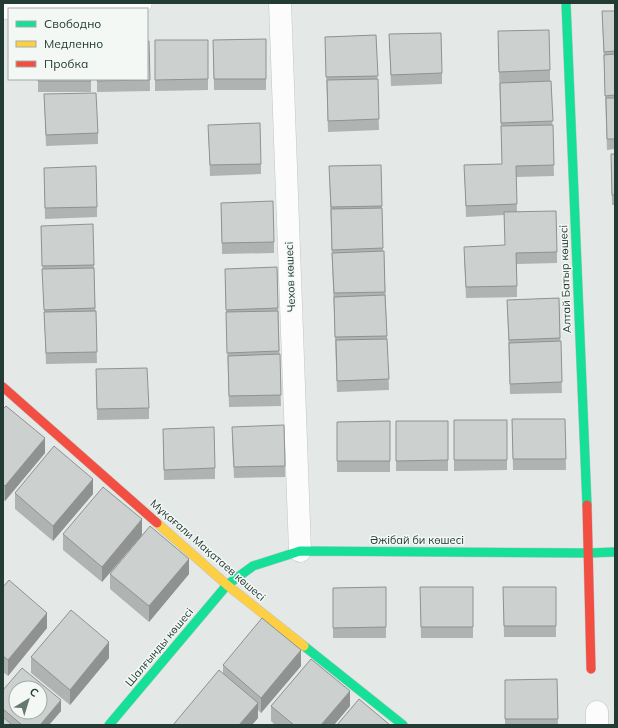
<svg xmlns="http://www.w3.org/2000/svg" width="618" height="728" font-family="Mulish,sans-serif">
  <rect width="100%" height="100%" fill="#e4e9e7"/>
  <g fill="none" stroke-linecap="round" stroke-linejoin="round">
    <defs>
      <path id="street" d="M280,3L300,551
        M3,8L141,3
        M597,725V712"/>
      <path id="fast" d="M566,3L587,505
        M304,646L403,725
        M109,725L227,585L253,566L300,551L589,553L615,552"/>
      <path id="slow" d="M157,523L227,585L304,646"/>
      <path id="jam" d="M3,387L157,523
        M587,505L591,669"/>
    </defs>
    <use href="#street" stroke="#c1c6c4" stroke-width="23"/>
    <use href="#fast" stroke="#c0c6c4" stroke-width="10"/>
    <use href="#slow" stroke="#c0c6c4" stroke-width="10"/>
    <use href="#jam" stroke="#c0c6c4" stroke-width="10"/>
    <use href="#street" stroke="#fbfcfb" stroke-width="22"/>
    <use href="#fast" stroke="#16e098" stroke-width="9"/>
    <use href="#slow" stroke="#ffcf43" stroke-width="9"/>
    <use href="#jam" stroke="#f24e42" stroke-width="9"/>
  </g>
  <path fill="#afb3b1" d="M602,11H615V149L607,150Z
    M389,34L442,73V84L391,86Z
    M376,35L379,130L328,132L325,37Z
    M266,39V90H214L213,40Z
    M155,40H208V90L155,91Z
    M149,41L150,91L97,92V79Z
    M498,42L550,70V81H551L554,176L516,177L517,212L557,252V263L517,264V297L466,298L464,257L505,245L504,215L466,217L464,165L502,164Z
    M38,79H91V92H38Z
    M44,94L98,133V144L46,146Z
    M208,125L261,164V174L210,176Z
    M615,154V205H612L611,165Z
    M381,165L383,251H384L389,390L337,392L332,261L329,166Z
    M44,168L97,207V217L45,219Z
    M221,203L274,242V253L222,254Z
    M41,226L94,265L97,363L46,364Z
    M277,267L281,406L229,407L225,280Z
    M559,298L562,393L510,394L507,300Z
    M96,369L149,408V419L97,420Z
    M3,409L45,453L5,501L3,499Z
    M512,419H565L566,470H513Z
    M454,420H507V470L454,471Z
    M390,421V472H337V422Z
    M396,421H448V471H396Z
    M232,437L285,466V477L234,478Z
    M163,440L215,468V479L164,480Z
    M15,493L93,494L53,541L15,509Z
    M63,534L142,535L102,582L63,550Z
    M110,574H189L149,622L110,589Z
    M3,587L47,628L8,676L3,672Z
    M386,587V638H333V588Z
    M420,587H473V638H421Z
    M503,587H556V637H504Z
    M31,657L109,658L70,705L31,673Z
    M223,665L301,666L261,713L258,710V718L252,725H173L223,674Z
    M557,679L558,725H505V680Z
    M3,690L61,711L49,725H3Z
    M271,706H350L334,725H275L271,721Z"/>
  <path fill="#8f9290" d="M45,438V453L5,501V486Z
    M93,479V494L53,541V526Z
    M142,519V535L102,582V567Z
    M189,559V574L149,622V606Z
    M47,613V628L8,676V660Z
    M109,642V658L70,705V690Z
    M301,650V666L261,713V698Z
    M350,691V706L334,725H321Z
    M61,700V711L49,725H40Z
    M258,703V718L252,725H239Z"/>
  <path fill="#ccd0ce" stroke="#8f9290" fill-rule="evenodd" d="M602,11H615V51L604,52Z
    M549,30L550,70L499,72L498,31Z
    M441,33L442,73L391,75L389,34Z
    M376,35L378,76L326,77L325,37Z
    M266,39V79H214L213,40Z
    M155,40H208V79L155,80Z
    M147,41H149L150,80L97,81V79H147Z
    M615,54V95L605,96L604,55Z
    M38,79H91V81H38Z
    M378,79L379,119L328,121L327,80Z
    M551,81L553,121L501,123L500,83Z
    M96,93L98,133L46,135L44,94Z
    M606,98H615V139H607Z
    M260,123L261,164L210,165L208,125Z
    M553,125L554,165L516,166L517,204L466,206L464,165L502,164L501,126Z
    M611,154H615V195H612Z
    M381,165L382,206L331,207L329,166Z
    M96,166L97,207L45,208L44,168Z
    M273,201L274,242L222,243L221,203Z
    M382,208L383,248L332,250L331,209Z
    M556,211L557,252L516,253L517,286L466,287L464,247L505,245L504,212Z
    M93,224L94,265L42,266L41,226Z
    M384,251L385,292L334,293L332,253Z
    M277,267L278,308L226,310L225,269Z
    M94,268L95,308L44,310L42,269Z
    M385,295L387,336L335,337L334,297Z
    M559,298L560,338L509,340L507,300Z
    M96,311L97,352L46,353L44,312Z
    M278,311L279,351L227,353L226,312Z
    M387,339L389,379L337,381L336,340Z
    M561,341L562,382L510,384L509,343Z
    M280,354L281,395L229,396L228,356Z
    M147,368L149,408L97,409L96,369Z
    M6,406L45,438L5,486L3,484V409Z
    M512,419H565L566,459H513Z
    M454,420H507V460H454Z
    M390,421V461H337V422Z
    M396,421H448V460L396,461Z
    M284,425L285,466L234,467L232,427Z
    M214,427L215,468L164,470L163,429Z
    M54,446L93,479L53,526L15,493Z
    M103,487L142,519L102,567L63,534Z
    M150,526L189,559L149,606L110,574Z
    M9,580L47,613L8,660L3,656V587Z
    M386,587V627L333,628V588Z
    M420,587H473V627H421Z
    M503,587H556V626H504Z
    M71,610L109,642L70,690L31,657Z
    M262,618L301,650L261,698L223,665Z
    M311,659L350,691L321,725H294L271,706Z
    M22,668L61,700L40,725H22L3,709V690ZM16,688H40V712H16Z
    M219,670L258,703L239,725H173Z
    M557,679L558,719H505V680Z
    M359,699L390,725H337Z
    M3,717L12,725H3Z"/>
  <g text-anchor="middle" stroke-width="3" stroke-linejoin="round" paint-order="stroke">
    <g font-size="11" fill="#233b35" stroke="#f3f8f5">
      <text transform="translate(290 277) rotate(-92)" y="4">Чехов көшесі</text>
      <text transform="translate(565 279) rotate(-92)" y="4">Алтай Батыр көшесі</text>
      <text x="417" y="544">Әжібай би көшесі</text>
      <text transform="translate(208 550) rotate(41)" y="4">Мұқағали Мақатаев көшесі</text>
      <text transform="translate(159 647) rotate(-50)" y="4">Шалғынды көшесі</text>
    </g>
  </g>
  <rect width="618" height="728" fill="none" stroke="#233b35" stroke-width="8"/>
  <rect x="8" y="8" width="140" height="72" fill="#f3f8f5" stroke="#a0aca8"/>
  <rect x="16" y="21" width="20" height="6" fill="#16e098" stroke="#a0aca8"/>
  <text x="44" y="28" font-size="12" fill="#233b35">Свободно</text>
  <rect x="16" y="41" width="20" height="6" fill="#ffcf43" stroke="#a0aca8"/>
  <text x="44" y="48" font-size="12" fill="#233b35">Медленно</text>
  <rect x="16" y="61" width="20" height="6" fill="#f24e42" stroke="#a0aca8"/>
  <text x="44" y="68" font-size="12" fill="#233b35">Пробка</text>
  <g transform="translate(28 700) rotate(38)"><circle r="19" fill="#f3f8f5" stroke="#a0aca8"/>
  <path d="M0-3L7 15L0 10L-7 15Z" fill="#677873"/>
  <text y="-6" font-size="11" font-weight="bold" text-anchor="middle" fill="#233b35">С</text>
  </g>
</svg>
